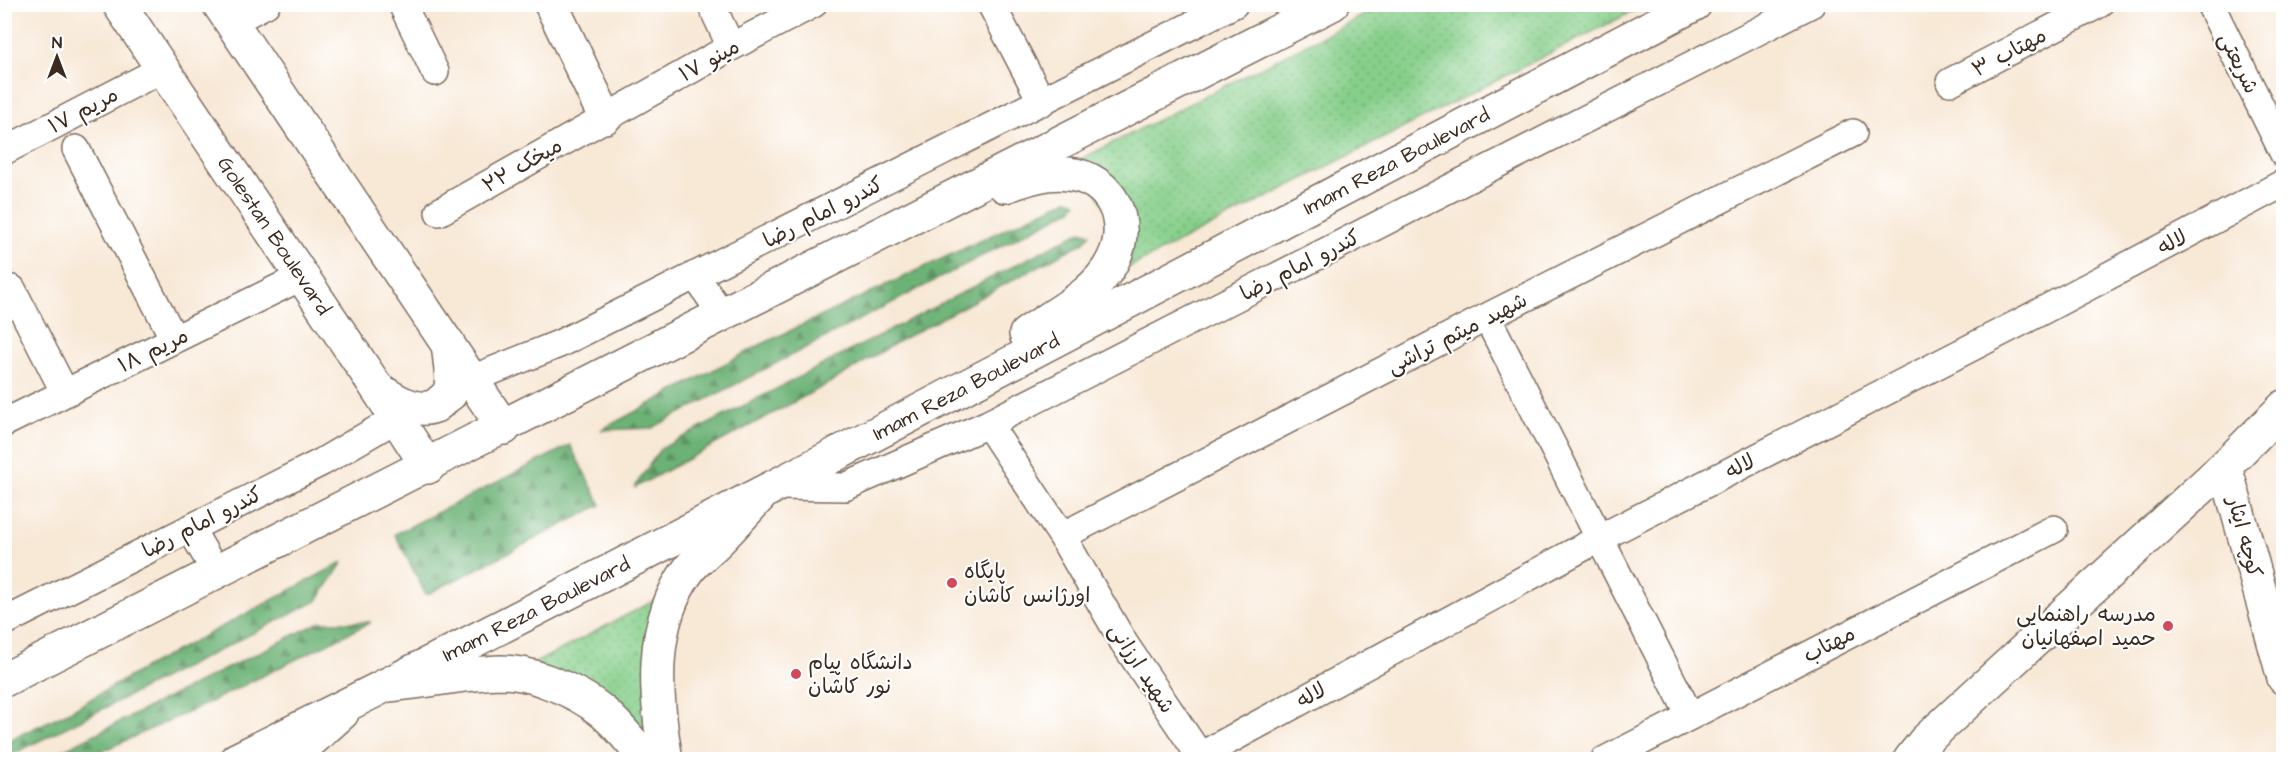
<svg xmlns="http://www.w3.org/2000/svg" width="2288" height="764" font-family="'Architects Daughter','Playpen Sans Arabic',sans-serif">
  <defs>
    <pattern id="grass-dots" width="8" height="8" patternUnits="userSpaceOnUse" patternTransform="scale(1.5)"><rect width="8" height="8" fill="#86cf8a"/><path d="M2 2h.1M6 6h.1" fill="none" stroke="#6fa870" stroke-width="1.8" stroke-linecap="round"/></pattern>
    <pattern id="forest-firs" width="22" height="20" patternUnits="userSpaceOnUse" patternTransform="scale(1.5)"><rect width="22" height="20" fill="#6cb276"/><path d="M5 1l3.5 6h-7zM16 11l3.5 6h-7z" fill="#5a9160"/></pattern>
  </defs>
  <rect width="100%" height="100%" fill="#fff"/>
  <filter id="ink" filterUnits="userSpaceOnUse"><feTurbulence type="fractalNoise" baseFrequency=".0167" numOctaves="2"/><feDisplacementMap in="SourceGraphic" scale="12" xChannelSelector="R" yChannelSelector="G"/><feConvolveMatrix kernelMatrix="1 2 1 2 8 2 1 2 1" color-interpolation-filters="sRGB"/></filter>
  <filter id="wash" filterUnits="userSpaceOnUse"><feTurbulence type="fractalNoise" baseFrequency=".008" numOctaves="4" result="noise"/><feDisplacementMap in="SourceGraphic" scale="24" xChannelSelector="R" yChannelSelector="G"/><feGaussianBlur stdDeviation="1.35" result="paint"/><feColorMatrix in="noise" values="0 0 0 0 0 0 0 0 0 0 0 0 0 0 0 0 0 1.4 0 .05"/><feComposite in="paint" operator="in"/></filter>
  <g filter="url(#wash)">
    <rect width="100%" height="100%" fill="#f8e8d6"/>
    <path fill="url(#grass-dots)" stroke="#607c54" stroke-width="1.5" d="M1384,5H1645L1130,267V247L1077,161Z
      M665,595L655,744L533,664Z"/>
    <path fill="url(#forest-firs)" stroke="#546e4a" stroke-width="1.5" d="M1068,199L1077,202L1072,209L652,428L601,430L762,344Z
      M1081,231L1090,234L1084,242L899,341L831,382L634,488L660,449Z
      M570,445L601,505L426,595L395,534Z
      M343,562L317,601L5,758V742L70,711L146,667Z
      M320,622H371L208,703L85,759H45Z"/>
  </g>
  <g filter="url(#ink)">
    <g fill="none" stroke-linecap="round" stroke-linejoin="round">
      <defs>
        <path id="street" d="M402,4L435,72
          M711,4L731,47
          M991,4L1042,102
          M2210,4L2284,154
          M231,22L266,4
          M1950,82L2099,4
          M76,149L174,339
          M4,151L162,69
          M439,212L731,47L813,4
          M695,275L722,315
          M12,289L65,393
          M1487,317L1690,716
          M472,379L559,344L1234,4
          M4,423L301,277
          M988,424L1062,536L1124,643L1200,756V760
          M778,486L845,487L988,424L1811,4
          M190,528L217,574
          M1062,536L1487,317L1853,133
          M4,622L322,462L397,418
          M1200,756L1600,538L2021,322L2284,183
          M1605,760L2054,529"/>
        <g id="secondary">
          <path id="s1" d="M119,4L377,388L428,467"/>
          <path d="M219,4L504,428"/>
          <path d="M551,4L605,117"/>
          <path d="M377,388C393,399 415,414 435,406C440,403 445,397 450,394L452,379L448,343"/>
          <path d="M2225,466L2284,678"/>
          <path d="M386,685C425,682 463,673 501,672C516,672 533,676 546,681C596,699 614,719 646,760"/>
          <path d="M289,760L342,713"/>
          <path d="M666,760C655,696 648,623 690,568C699,558 710,549 720,539C734,525 747,510 761,495"/>
          <path d="M1910,760L1925,741L2225,466L2284,407"/>
        </g>
        <g id="primary">
          <path d="M1005,186C1025,179 1046,171 1068,174C1112,178 1132,222 1113,260C1097,294 1055,313 1026,334"/>
          <path d="M4,680C449,458 889,228 1332,4"/>
          <path id="s2" d="M236,760C726,517 1209,258 1695,4"/>
        </g>
      </defs>
      <use href="#street" stroke="#7d6c5e" stroke-width="30"/>
      <use href="#secondary" stroke="#7d6c5e" stroke-width="36"/>
      <use href="#primary" stroke="#7d6c5e" stroke-width="36"/>
      <use href="#street" stroke="#fff" stroke-width="27"/>
      <use href="#secondary" stroke="#fff" stroke-width="33"/>
      <use href="#primary" stroke="#fff" stroke-width="33"/>
    </g>
  </g>
  <g fill="#d1495b" stroke="#fff" stroke-width="2">
    <circle cx="952" cy="583" r="6"/>
    <circle cx="2168" cy="626" r="6"/>
    <circle cx="796" cy="674" r="6"/>
  </g>
  <g text-anchor="middle" stroke-width="4.5" stroke-linejoin="round" paint-order="stroke">
    <g font-size="21" fill="#3b2a1e" stroke="#fff">
      <text transform="translate(2009 52) rotate(-28)" y="7">مهتاب ۳</text>
      <text transform="translate(709 60) rotate(-29)" y="7">مینو ۱۷</text>
      <text transform="translate(2239 63) rotate(64)" y="7">شریعتی</text>
      <text transform="translate(83 110) rotate(-28)" y="7">مریم ۱۷</text>
      <text dy="7" stroke="none"><textPath href="#s2" startOffset="1306">Imam Reza Boulevard</textPath></text>
      <text transform="translate(522 165) rotate(-30)" y="7">میخک ۲۲</text>
      <text transform="translate(823 212) rotate(-27)" y="7">کندرو امام رضا</text>
      <text dy="7" stroke="none"><textPath href="#s1" startOffset="279">Golestan Boulevard</textPath></text>
      <text transform="translate(2172 242) rotate(-28)" y="7">لاله</text>
      <text transform="translate(1300 265) rotate(-27)" y="7">کندرو امام رضا</text>
      <text transform="translate(1457 333) rotate(-27)" y="7">شهید میثم تراشی</text>
      <text transform="translate(153 350) rotate(-26)" y="7">مریم ۱۸</text>
      <text dy="7" stroke="none"><textPath href="#s2" startOffset="820">Imam Reza Boulevard</textPath></text>
      <text transform="translate(1740 466) rotate(-27)" y="7">لاله</text>
      <text transform="translate(202 522) rotate(-27)" y="7">کندرو امام رضا</text>
      <text transform="translate(2245 537) rotate(75)" y="7">کوچه ایثار</text>
      <text dy="7" stroke="none"><textPath href="#s2" startOffset="336">Imam Reza Boulevard</textPath></text>
      <text transform="translate(1829 644) rotate(-27)" y="7">مهتاب</text>
      <text transform="translate(1142 668) rotate(57)" y="7">شهید ارزانی</text>
      <text transform="translate(1311 695) rotate(-29)" y="7">لاله</text>
    </g>
    <g font-size="21" fill="#3b2a1e" stroke="#fff" text-anchor="start">
      <text x="964" y="578">پایگاه<tspan x="964" dy="24">اورژانس کاشان</tspan></text>
      <text x="2156" y="621" text-anchor="end">مدرسه راهنمایی<tspan x="2156" dy="24">حمید اصفهانیان</tspan></text>
      <text x="808" y="669">دانشگاه پیام<tspan x="808" dy="24">نور کاشان</tspan></text>
    </g>
  </g>
  <rect width="2288" height="764" fill="none" stroke="#fff" stroke-width="24"/>
  <g transform="translate(57 57)" stroke="#ffffff" stroke-width="4.5" paint-order="stroke">
  <path d="M0-4.5L10 22L0 15L-10 22Z" fill="#3b2a1e"/>
  <text y="-9" font-size="16" font-weight="bold" text-anchor="middle" fill="#3b2a1e">N</text>
  </g>
</svg>
